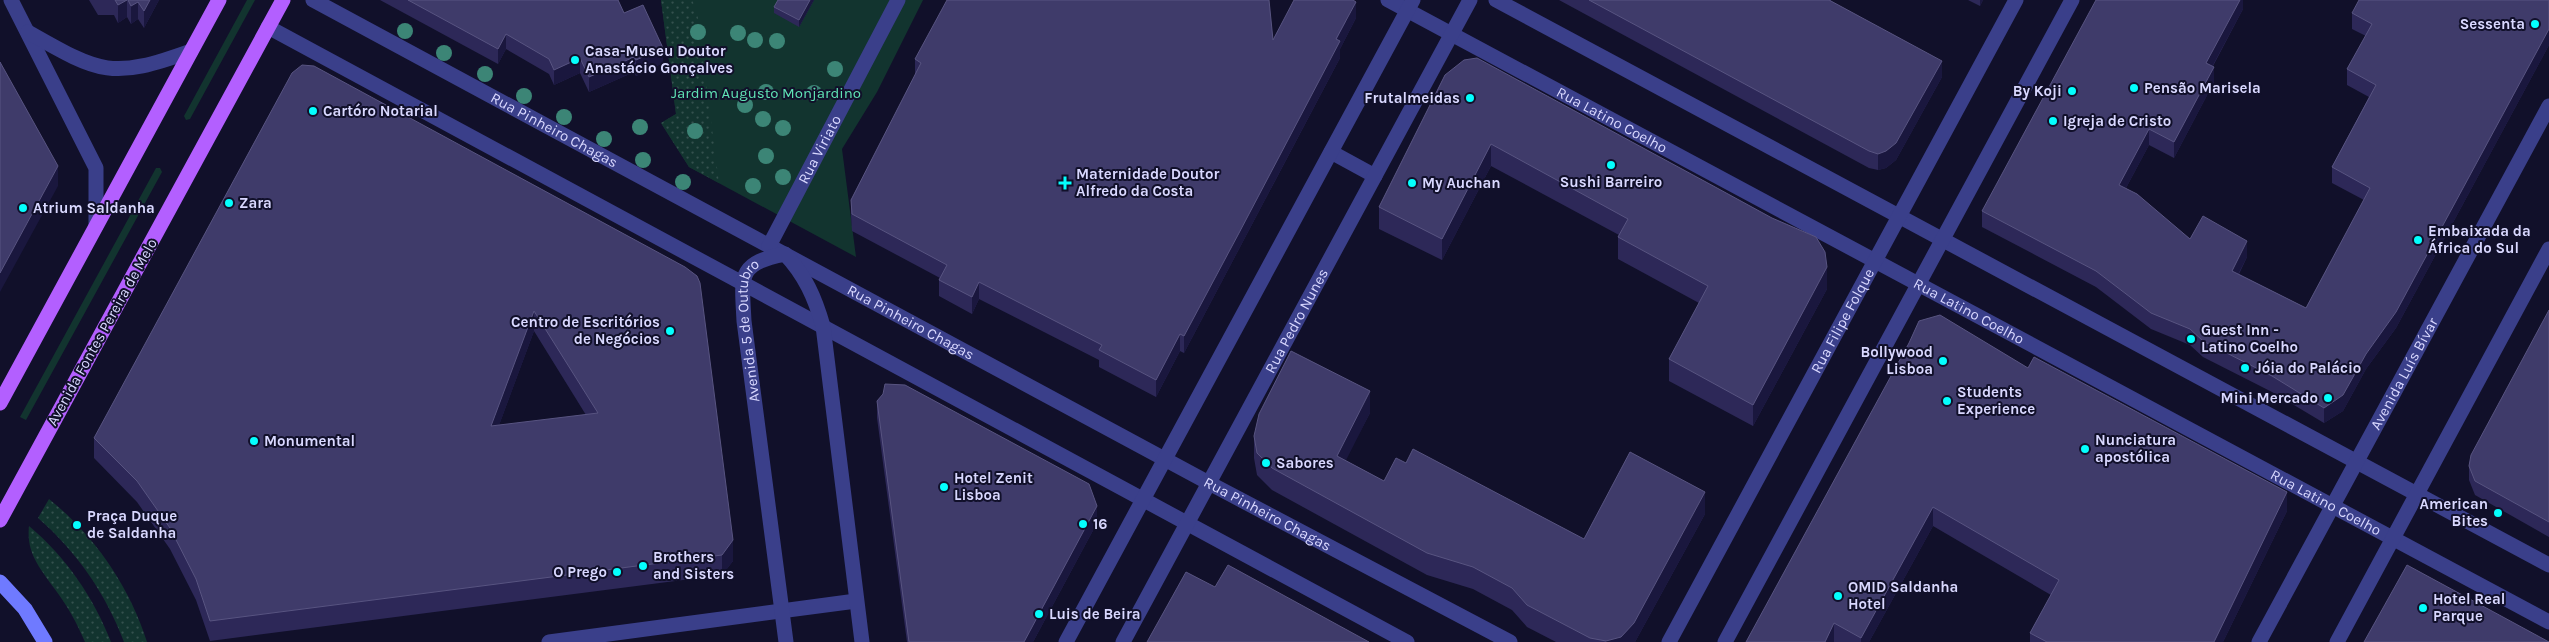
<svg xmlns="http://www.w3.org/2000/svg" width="2549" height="642" font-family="Karla,sans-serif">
  <defs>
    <pattern id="garden-dots" width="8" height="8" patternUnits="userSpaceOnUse" patternTransform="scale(1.25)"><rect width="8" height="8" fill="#12342f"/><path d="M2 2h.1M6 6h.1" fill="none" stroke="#34514e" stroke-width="1.8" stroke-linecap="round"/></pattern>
  </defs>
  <rect width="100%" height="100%" fill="#11102a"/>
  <path fill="#12342f" d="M247,0H255L190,119L186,120L184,116Z
    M661,0H923L877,92L842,149L856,257L689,167L661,123L676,114Z
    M156,168H160L162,172L26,420L20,417Z"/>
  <path fill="url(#garden-dots)" d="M661,0H692L697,11L719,183L689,167L661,123L676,114Z
    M49,499C94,535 130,587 147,642H124C106,594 77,552 38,518Z
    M29,526C66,557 94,598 111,642H85C77,623 67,605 54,588C40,568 26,553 29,526Z"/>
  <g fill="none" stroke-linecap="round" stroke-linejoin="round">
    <path stroke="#3a3f8a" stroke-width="15" d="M1331,152L1375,176"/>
    <g stroke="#3a3f8a" stroke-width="15">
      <path d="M11,0L96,168V226"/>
      <path id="s1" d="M313,0L1209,483L1510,642"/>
      <path id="s2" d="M1388,0L2549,622"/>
      <path d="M1496,0L2549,565"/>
      <path d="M268,27L1407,642"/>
      <path d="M28,32C100,73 111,80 191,51"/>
      <path id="s3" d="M769,246L898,0"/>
      <path d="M549,642L856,601"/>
      <path id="s4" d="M786,642L744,321C742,278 736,263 785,254C805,275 815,298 823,326L862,642"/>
      <path d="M1066,642L1413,0"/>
      <path id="s5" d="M1123,642L1470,0"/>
      <path id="s6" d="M1669,642L2016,0"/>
      <path d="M1725,642L2072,0"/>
      <path id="s7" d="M2259,642L2549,106"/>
      <path d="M2337,642L2549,249"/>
    </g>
    <path stroke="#6f7aff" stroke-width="15" d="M0,582L25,609L45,642"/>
    <path stroke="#b35fff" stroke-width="15" d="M0,403L219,0
      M0,520L283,0"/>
  </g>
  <g fill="#3c8576">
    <circle cx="405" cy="31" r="8"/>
    <circle cx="698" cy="32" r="8"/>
    <circle cx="738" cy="33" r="8"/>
    <circle cx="755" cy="40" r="8"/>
    <circle cx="777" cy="41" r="8"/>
    <circle cx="444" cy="53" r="8"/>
    <circle cx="835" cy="69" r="8"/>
    <circle cx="485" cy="74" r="8"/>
    <circle cx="766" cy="92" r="8"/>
    <circle cx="814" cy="93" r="8"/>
    <circle cx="524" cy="96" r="8"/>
    <circle cx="745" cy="105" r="8"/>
    <circle cx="564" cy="117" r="8"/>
    <circle cx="763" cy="119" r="8"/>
    <circle cx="640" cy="127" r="8"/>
    <circle cx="783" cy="128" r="8"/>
    <circle cx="695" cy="131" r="8"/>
    <circle cx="604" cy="139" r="8"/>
    <circle cx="766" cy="156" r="8"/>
    <circle cx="643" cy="160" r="8"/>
    <circle cx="783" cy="177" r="8"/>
    <circle cx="683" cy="182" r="8"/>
    <circle cx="753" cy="186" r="8"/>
  </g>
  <path fill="#2d2858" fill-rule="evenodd" d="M89,0H159L144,28L138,19L131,24L127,17L118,23L114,15H98Z
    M380,0H618L624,13L663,63L636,76L634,72L589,92L580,73L554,85L549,74L506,49L498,64Z
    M814,0L799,27L774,13V7Z
    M1559,0H1831V1L1942,77L1896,160L1886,168L1878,170L1869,168Z
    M1968,0H1983L1980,6Z
    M2243,0V9L2213,66L2214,82L2174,158L2149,145L2126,188L2190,239L2247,257L2239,274L2306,308L2364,200L2332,183V167L2369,97L2347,85V69L2366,36L2352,29V13L2549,0V45L2396,328L2366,369L2343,411L2324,423L2272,392L2203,357L2190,345L2151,329L2096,287L1982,227V211Z
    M1356,18L1340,49V58L1239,249L1184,353L1180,351L1156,397L1099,367V360L979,299L972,314L939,296V280L940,278L852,231L851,216V200L915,75V59L1273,40Z
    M1445,75L1827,289L1753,426L1669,381V359L1699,303L1618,259V237L1619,235L1491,166L1442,260L1379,229V207Z
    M685,267L733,561L722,575L210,641L196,600L170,549L137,502L94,458V438ZM534,331L586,415L499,425Z
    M2549,310V537L2475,495L2469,480V466Z
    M2028,368L2287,511L2223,642H2030V633L2051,595L1933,526L1869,642H1746Z
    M877,401L1097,523L1033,642H907L877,418Z
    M1370,413L1345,460L1384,481L1584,539L1705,514L1635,642H1556L1527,627L1512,610L1473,589L1427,575L1272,490L1257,475L1254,458V436Z"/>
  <path fill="#1a173e" d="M127,0V17L118,23V5Z
    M150,0H159L144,28V11Z
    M810,0H814L799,27V20Z
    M1980,0H1983L1980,6Z
    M2239,0H2243V9L2206,78V63Z
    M138,2V19L131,24V6Z
    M1356,2V18L1340,49V58L1184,353V336Z
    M2549,29V45L2396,328L2366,369L2343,411L2324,423V408L2366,354Z
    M506,34V49L498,64V49Z
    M663,48V63L636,76V60Z
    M634,57V72L589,92V77Z
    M580,58V73L554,85V70Z
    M1942,61V77L1896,160L1886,168L1878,170V154Z
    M2214,67V82L2174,158V142Z
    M2149,129V145L2119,201V185Z
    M1491,144V166L1442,260V239Z
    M58,166V186L0,292V273Z
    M2247,241V257L2232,286V271Z
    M1827,267V289L1753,426V405Z
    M979,282V299L972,314V297Z
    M534,311V331L491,447V426Z
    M1180,334V351L1156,397V380Z
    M1370,391V413L1337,478V456Z
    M1705,492V514L1635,642H1606V641Z
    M2287,492V511L2223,642H2214Z
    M1097,506V523L1033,642H1024Z
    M1933,507V526L1869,642H1861V638Z
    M733,540V561L722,575V555Z
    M1834,623V642H1825Z"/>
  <path fill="#3f3b6a" stroke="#585481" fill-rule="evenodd" d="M115,0H127L118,5Z
    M128,0H150L144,11L138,2L131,6Z
    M408,0H618L624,13L643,5L663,48L636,60L634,57L589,77L580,58L554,70L549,59L506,34L498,49Z
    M778,0H810L799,20L774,7Z
    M947,0H1269L1273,40L1294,0H1353L1356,2L1336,39L1340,41L1239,233L1184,336L1180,334L1156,380L1099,350L1102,345L979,282L972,297L939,280L947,265L852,214L851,200L921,63L915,59Z
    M1589,0H1829L1942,61L1896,143L1886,151L1878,154L1869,151Z
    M2096,0H2240L2206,63L2214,67L2174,142L2149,129L2119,185L2137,194L2190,239L2203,216L2247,241L2232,271L2306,308L2370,188L2332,167L2376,85L2347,69L2372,24L2352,13L2359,0H2549V29L2396,312L2366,354L2343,395L2324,408L2272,376L2203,341L2190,329L2151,313L2096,271L1982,211Z
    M1477,58L1717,188L1772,218L1816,237L1825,252L1827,267L1753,405L1669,359L1708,286L1618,237L1628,219L1491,144L1442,239L1379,207L1445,75L1464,60Z
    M0,62L58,166L0,273Z
    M302,65L314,66L685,267L697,276L700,283L733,540L722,555L210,621L196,579L170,528L137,481L94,438L292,73ZM534,311L598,413L491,426Z
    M2549,310V522L2475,481L2469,466L2471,455Z
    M1940,315L2028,368L2034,357L2287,492L2214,642H2047L2030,633L2059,580L1933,507L1861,638L1834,623L1825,642H1746L1909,343L1919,321Z
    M1291,351L1370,391L1337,456L1384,481L1396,458L1406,463L1413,449L1584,539L1630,452L1705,492L1634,623L1621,637L1606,641L1590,638L1527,605L1512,588L1473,567L1427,553L1272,468L1257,453L1254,436L1259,414Z
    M885,384L905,385L1089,484L1097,506L1024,642H909L877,401L883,394Z
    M1228,565L1369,642H1147L1186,572L1215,587Z
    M2407,565L2549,642H2364Z"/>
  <g fill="#04fffe" stroke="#11102a" stroke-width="2">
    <circle cx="2535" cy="24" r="5"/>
    <circle cx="575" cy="60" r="5"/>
    <circle cx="2134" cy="88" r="5"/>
    <circle cx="2072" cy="91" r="5"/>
    <circle cx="1470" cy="98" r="5"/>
    <circle cx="313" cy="111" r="5"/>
    <circle cx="2053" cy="121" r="5"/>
    <circle cx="1611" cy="165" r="5"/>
    <path d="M1062.5 175.5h5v5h5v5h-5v5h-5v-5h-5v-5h5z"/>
    <circle cx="1412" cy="183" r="5"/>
    <circle cx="229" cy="203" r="5"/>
    <circle cx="23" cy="208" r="5"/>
    <circle cx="2418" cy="240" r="5"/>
    <circle cx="670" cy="331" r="5"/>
    <circle cx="2191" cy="339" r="5"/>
    <circle cx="1943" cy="361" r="5"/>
    <circle cx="2245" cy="368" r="5"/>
    <circle cx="2328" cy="398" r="5"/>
    <circle cx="1947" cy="401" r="5"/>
    <circle cx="254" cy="441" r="5"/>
    <circle cx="2085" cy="449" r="5"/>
    <circle cx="1266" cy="463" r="5"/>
    <circle cx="944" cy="487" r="5"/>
    <circle cx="2498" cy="513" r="5"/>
    <circle cx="1083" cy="524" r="5"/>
    <circle cx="77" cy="525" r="5"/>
    <circle cx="643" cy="566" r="5"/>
    <circle cx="617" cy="572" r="5"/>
    <circle cx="1838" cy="596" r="5"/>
    <circle cx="2423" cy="608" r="5"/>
    <circle cx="1039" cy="614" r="5"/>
  </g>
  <g text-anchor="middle" stroke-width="4" stroke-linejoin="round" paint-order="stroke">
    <g font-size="15" font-weight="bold" fill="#d9d8ff" stroke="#11102a" text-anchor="start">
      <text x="2525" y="29" text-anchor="end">Sessenta</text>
      <text x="585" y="56">Casa-Museu Doutor<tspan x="585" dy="17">Anastácio Gonçalves</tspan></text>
      <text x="2144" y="93">Pensão Marisela</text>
      <text x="2062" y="96" text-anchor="end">By Koji</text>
      <text x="1460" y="103" text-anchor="end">Frutalmeidas</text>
      <text x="323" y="116">Cartóro Notarial</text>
      <text x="2063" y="126">Igreja de Cristo</text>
      <text x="1076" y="179">Maternidade Doutor<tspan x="1076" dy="17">Alfredo da Costa</tspan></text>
      <text x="1611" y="187" text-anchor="middle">Sushi Barreiro</text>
      <text x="1422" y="188">My Auchan</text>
      <text x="239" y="208">Zara</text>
      <text x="33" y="213">Atrium Saldanha</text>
      <text x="2428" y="236">Embaixada da<tspan x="2428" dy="17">África do Sul</tspan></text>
      <text x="660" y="327" text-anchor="end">Centro de Escritórios<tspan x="660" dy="17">de Negócios</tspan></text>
      <text x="2201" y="335">Guest Inn -<tspan x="2201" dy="17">Latino Coelho</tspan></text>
      <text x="1933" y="357" text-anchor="end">Bollywood<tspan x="1933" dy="17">Lisboa</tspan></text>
      <text x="2255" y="373">Jóia do Palácio</text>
      <text x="1957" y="397">Students<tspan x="1957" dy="17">Experience</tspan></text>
      <text x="2318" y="403" text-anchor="end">Mini Mercado</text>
      <text x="2095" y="445">Nunciatura<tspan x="2095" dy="17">apostólica</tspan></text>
      <text x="264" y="446">Monumental</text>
      <text x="1276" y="468">Sabores</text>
      <text x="954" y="483">Hotel Zenit<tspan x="954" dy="17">Lisboa</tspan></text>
      <text x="2488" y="509" text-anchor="end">American<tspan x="2488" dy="17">Bites</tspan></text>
      <text x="87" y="521">Praça Duque<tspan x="87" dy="17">de Saldanha</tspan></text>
      <text x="1093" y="529">16</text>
      <text x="653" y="562">Brothers<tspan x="653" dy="17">and Sisters</tspan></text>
      <text x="607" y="577" text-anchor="end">O Prego</text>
      <text x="1848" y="592">OMID Saldanha<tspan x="1848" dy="17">Hotel</tspan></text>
      <text x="2433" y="604">Hotel Real<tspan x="2433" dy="17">Parque</tspan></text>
      <text x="1049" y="619">Luis de Beira</text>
    </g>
    <g font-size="15" fill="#60e4b5" stroke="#11102a">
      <text x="766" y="98">Jardim Augusto Monjardino</text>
    </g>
    <g font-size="15" fill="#d9d8ff" stroke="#11102a">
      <text dy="5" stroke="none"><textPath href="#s2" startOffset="254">Rua Latino Coelho</textPath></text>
      <text dy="5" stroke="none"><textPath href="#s1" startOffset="274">Rua Pinheiro Chagas</textPath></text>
      <text dy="5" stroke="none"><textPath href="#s3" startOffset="109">Rua Viriato</textPath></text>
      <text dy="5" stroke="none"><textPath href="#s2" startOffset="659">Rua Latino Coelho</textPath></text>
      <text dy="5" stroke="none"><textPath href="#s5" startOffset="365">Rua Pedro Nunes</textPath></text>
      <text dy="5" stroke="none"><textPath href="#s6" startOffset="365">Rua Filipe Folque</textPath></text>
      <text dy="5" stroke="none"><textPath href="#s1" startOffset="679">Rua Pinheiro Chagas</textPath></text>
      <text transform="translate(102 332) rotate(-61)" y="5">Avenida Fontes Pereira de Melo</text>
      <text dy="5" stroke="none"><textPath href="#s4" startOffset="315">Avenida 5 de Outubro</textPath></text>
      <text dy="5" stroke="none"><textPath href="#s7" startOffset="305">Avenida Luís Bívar</textPath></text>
      <text dy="5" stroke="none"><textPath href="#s2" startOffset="1064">Rua Latino Coelho</textPath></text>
      <text dy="5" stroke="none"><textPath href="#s1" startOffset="1084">Rua Pinheiro Chagas</textPath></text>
    </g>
  </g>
</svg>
